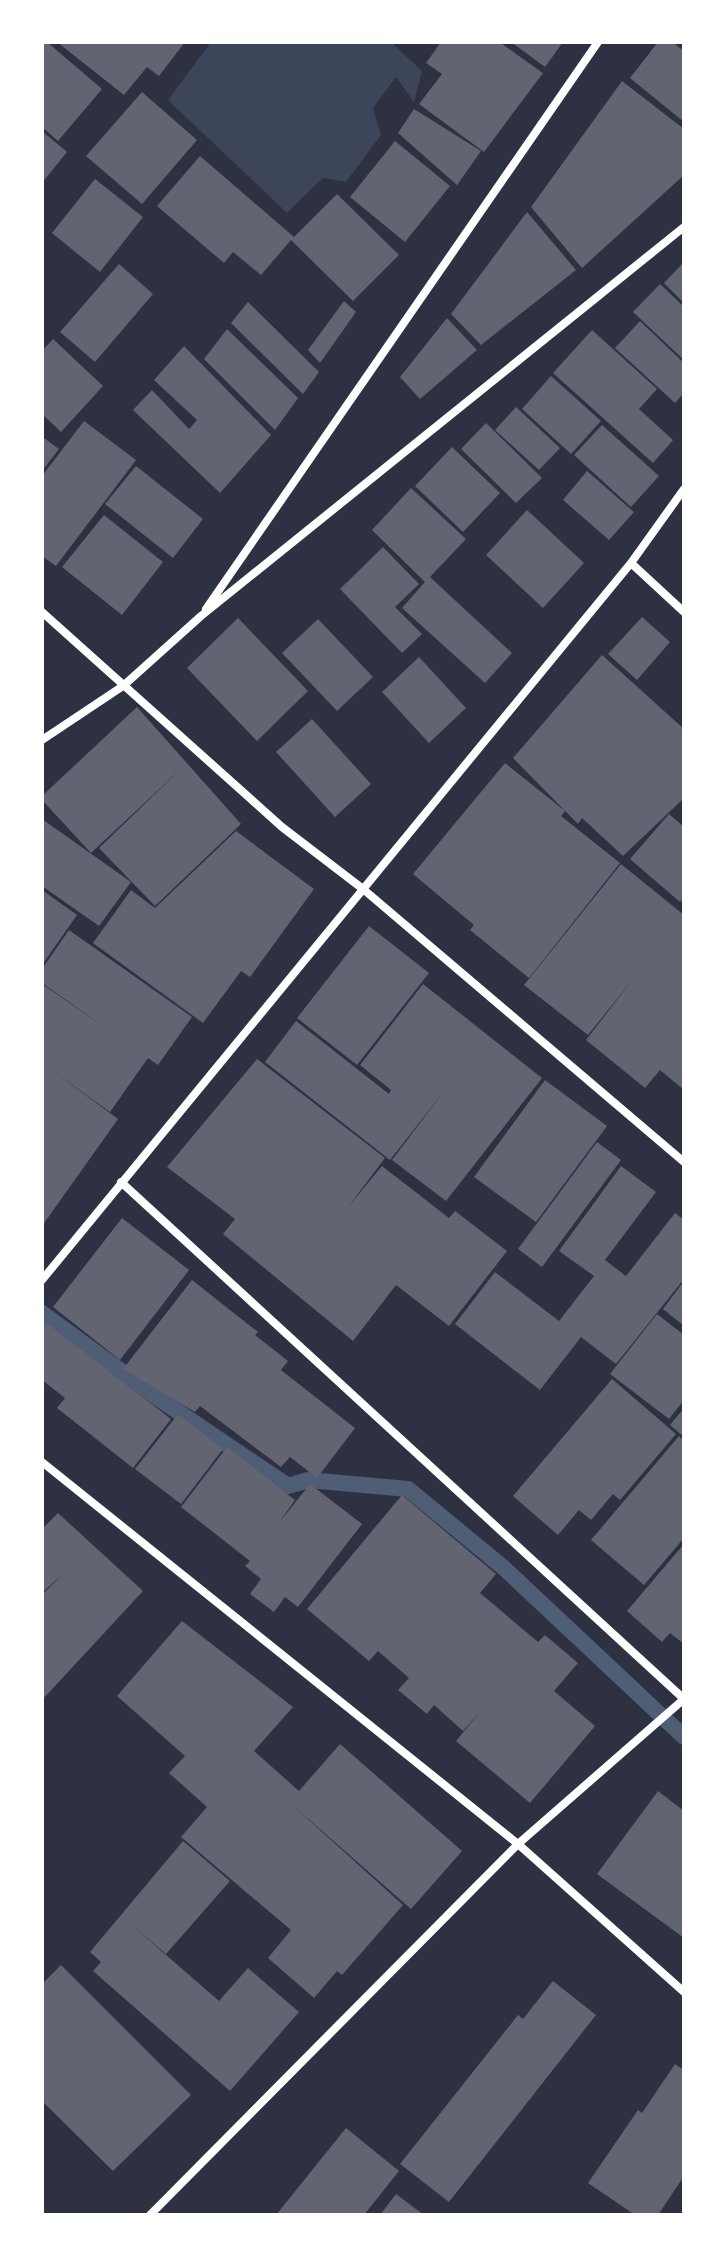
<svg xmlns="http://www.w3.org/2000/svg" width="726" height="2257" font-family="'Playfair Display',serif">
  <rect width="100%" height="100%" fill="#2d3142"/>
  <path fill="#3c4559" d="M211,42H396L394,45L422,71L414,102L396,77L373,108L381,135L346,182L323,178L287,213L168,100Z"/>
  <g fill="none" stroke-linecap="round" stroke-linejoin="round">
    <path stroke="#4f5d75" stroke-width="16" d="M42,1313L155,1396L288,1486L308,1480L408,1489L504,1568L684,1737"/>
  </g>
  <path fill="#626471" d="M42,42H47L102,89L58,141L42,127Z
    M57,42H185L159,76L147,67L124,95Z
    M441,42H499L543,73L484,152L419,104L442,74L426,63Z
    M511,42H563L545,67Z
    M658,42H672L684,51V122L630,78Z
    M622,81L684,129V175L582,268L531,207Z
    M142,92L197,140L142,204L86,156Z
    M414,109L481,151L457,185L398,133Z
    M42,131L67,152L42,183Z
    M395,141L450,186L405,242L350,197Z
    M200,156L294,237L337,194L399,255L353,301L291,240L261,275L233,252L224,263L157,206Z
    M95,179L143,217L100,272L52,233Z
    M527,212L576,270L481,345L451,314Z
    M684,262V303L664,283Z
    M119,264L153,294L95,362L60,332Z
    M660,284L684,307V360L633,312Z
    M344,301L356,312L320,363L308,350Z
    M248,302L319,372L303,394L231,323Z
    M447,318L477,350L420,399L400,377Z
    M640,321L684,363V393L675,403L615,348Z
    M227,329L298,398L275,430L204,359Z
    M592,330L657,389L639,409L673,440L653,463L553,373Z
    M53,339L103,386L61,432L42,414V351Z
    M184,346L271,435L220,493L133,410L152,390L189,429L197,420L154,380Z
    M551,376L601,421L571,454L522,409Z
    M516,407L560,448L539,470L495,430Z
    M84,421L136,460L56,566L42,556V476Z
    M486,423L542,478L516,503L461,449Z
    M602,425L659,476L631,507L574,455Z
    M44,438L59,449L42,471V440Z
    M452,447L500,493L463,532L415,486Z
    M136,466L203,519L173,558L105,504Z
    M587,471L634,512L609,540L563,500Z
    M411,488L466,539L430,577L512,653L485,683L402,608L425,582L372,530Z
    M527,510L584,563L543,608L486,555Z
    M104,515L163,562L122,615L62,567Z
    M383,547L419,584L395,607L422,634L402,653L340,589Z
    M642,617L670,642L637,680L608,654Z
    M238,618L308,691L257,741L187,668Z
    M318,619L373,677L337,711L282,653Z
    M602,655L684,729V798L623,856L582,818L578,824L513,758Z
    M419,657L466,708L429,743L382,692Z
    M137,707L241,824L155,906L99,848L183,767L91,853L42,800V796Z
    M312,719L371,784L335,817L276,752Z
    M505,763L565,811L561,816L620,863L529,978L470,930L474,925L413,874Z
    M669,814L684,827V898L680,902L630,859Z
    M42,819L131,882L99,926L42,886Z
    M236,831L314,889L250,977L241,971L203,1023L93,943L131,890L155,908Z
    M621,864L684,915V1090L660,1070L645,1088L586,1040L634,978L588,1035L524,985Z
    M42,890L77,915L42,965Z
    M369,926L429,973L357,1065L297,1018Z
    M69,930L192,1017L158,1065L148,1058L110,1112L53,1071L118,1119L42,1226V984L107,1029L42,983V969Z
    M423,984L542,1078L446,1201L392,1160L445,1090L390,1160L265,1062L296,1021L389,1094L391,1090L360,1065Z
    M257,1059L385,1158L348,1207L382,1166L449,1218L455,1211L507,1251L449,1326L396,1285L353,1341L223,1234L235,1219L167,1167Z
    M545,1080L607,1126L536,1222L474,1177Z
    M597,1142L621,1160L542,1267L518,1249Z
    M621,1166L656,1192L605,1260L626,1276L675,1213L684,1220V1279L616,1364L581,1337L540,1390L455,1324L495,1272L559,1321L594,1276L559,1251Z
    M122,1218L189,1270L120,1360L53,1307Z
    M192,1280L258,1332L255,1335L288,1361L281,1370L355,1428L317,1478L290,1457L281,1467L200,1406L195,1412L123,1369Z
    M684,1281V1326L663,1309Z
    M657,1314L684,1335V1400L669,1419L610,1374Z
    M45,1322L171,1419L133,1468L57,1408L65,1398L42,1380V1326Z
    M612,1379L676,1434L620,1500L613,1494L591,1520L579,1510L558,1535L513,1496Z
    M684,1408V1437L670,1425Z
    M178,1414L223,1449L181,1504L135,1469Z
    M679,1436L684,1441V1538L644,1585L591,1540Z
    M227,1447L295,1500L278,1524L310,1484L362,1524L298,1607L285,1597L274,1612L250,1594L261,1579L245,1566L250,1561L181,1507Z
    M402,1495L496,1574L480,1593L538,1642L545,1635L578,1663L554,1691L595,1726L530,1803L456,1741L480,1712L463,1731L434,1705L427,1714L398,1690L409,1678L378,1651L369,1661L307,1609Z
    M58,1513L143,1591L42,1700V1595L62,1575L42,1593V1529Z
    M684,1544V1644L670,1633L662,1642L627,1611Z
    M182,1621L293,1707L254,1751L299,1791L340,1744L462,1851L411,1909L289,1802L403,1905L342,1975L337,1971L314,1998L268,1958L291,1930L181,1837L207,1807L169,1773L185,1756L117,1696Z
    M658,1791L684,1811V1938L597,1874Z
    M183,1841L230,1881L166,1954L126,1920L219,2001L248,1968L299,2012L230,2091L93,1971L101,1962L90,1952Z
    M61,1965L191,2095L113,2171L42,2101V1984Z
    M553,1981L596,2015L449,2202L400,2164L518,2015L523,2019Z
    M675,2064L684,2070V2176L658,2215H635L588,2183L638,2110L642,2113Z
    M346,2128L399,2171L364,2215H276Z
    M396,2194L424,2215H380Z"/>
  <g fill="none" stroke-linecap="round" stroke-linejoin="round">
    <path stroke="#fff" stroke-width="8" d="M631,563L684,612
      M206,609L598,42
      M42,612L282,827L363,889L684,1162
      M42,740L123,686L201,616L684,227
      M121,1182L684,1699
      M42,1280L631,563L684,489
      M42,1462L518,1844L684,1992
      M150,2215L518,1844L684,1699"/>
  </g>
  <rect width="726" height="2257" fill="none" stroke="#ffffff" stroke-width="88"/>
</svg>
